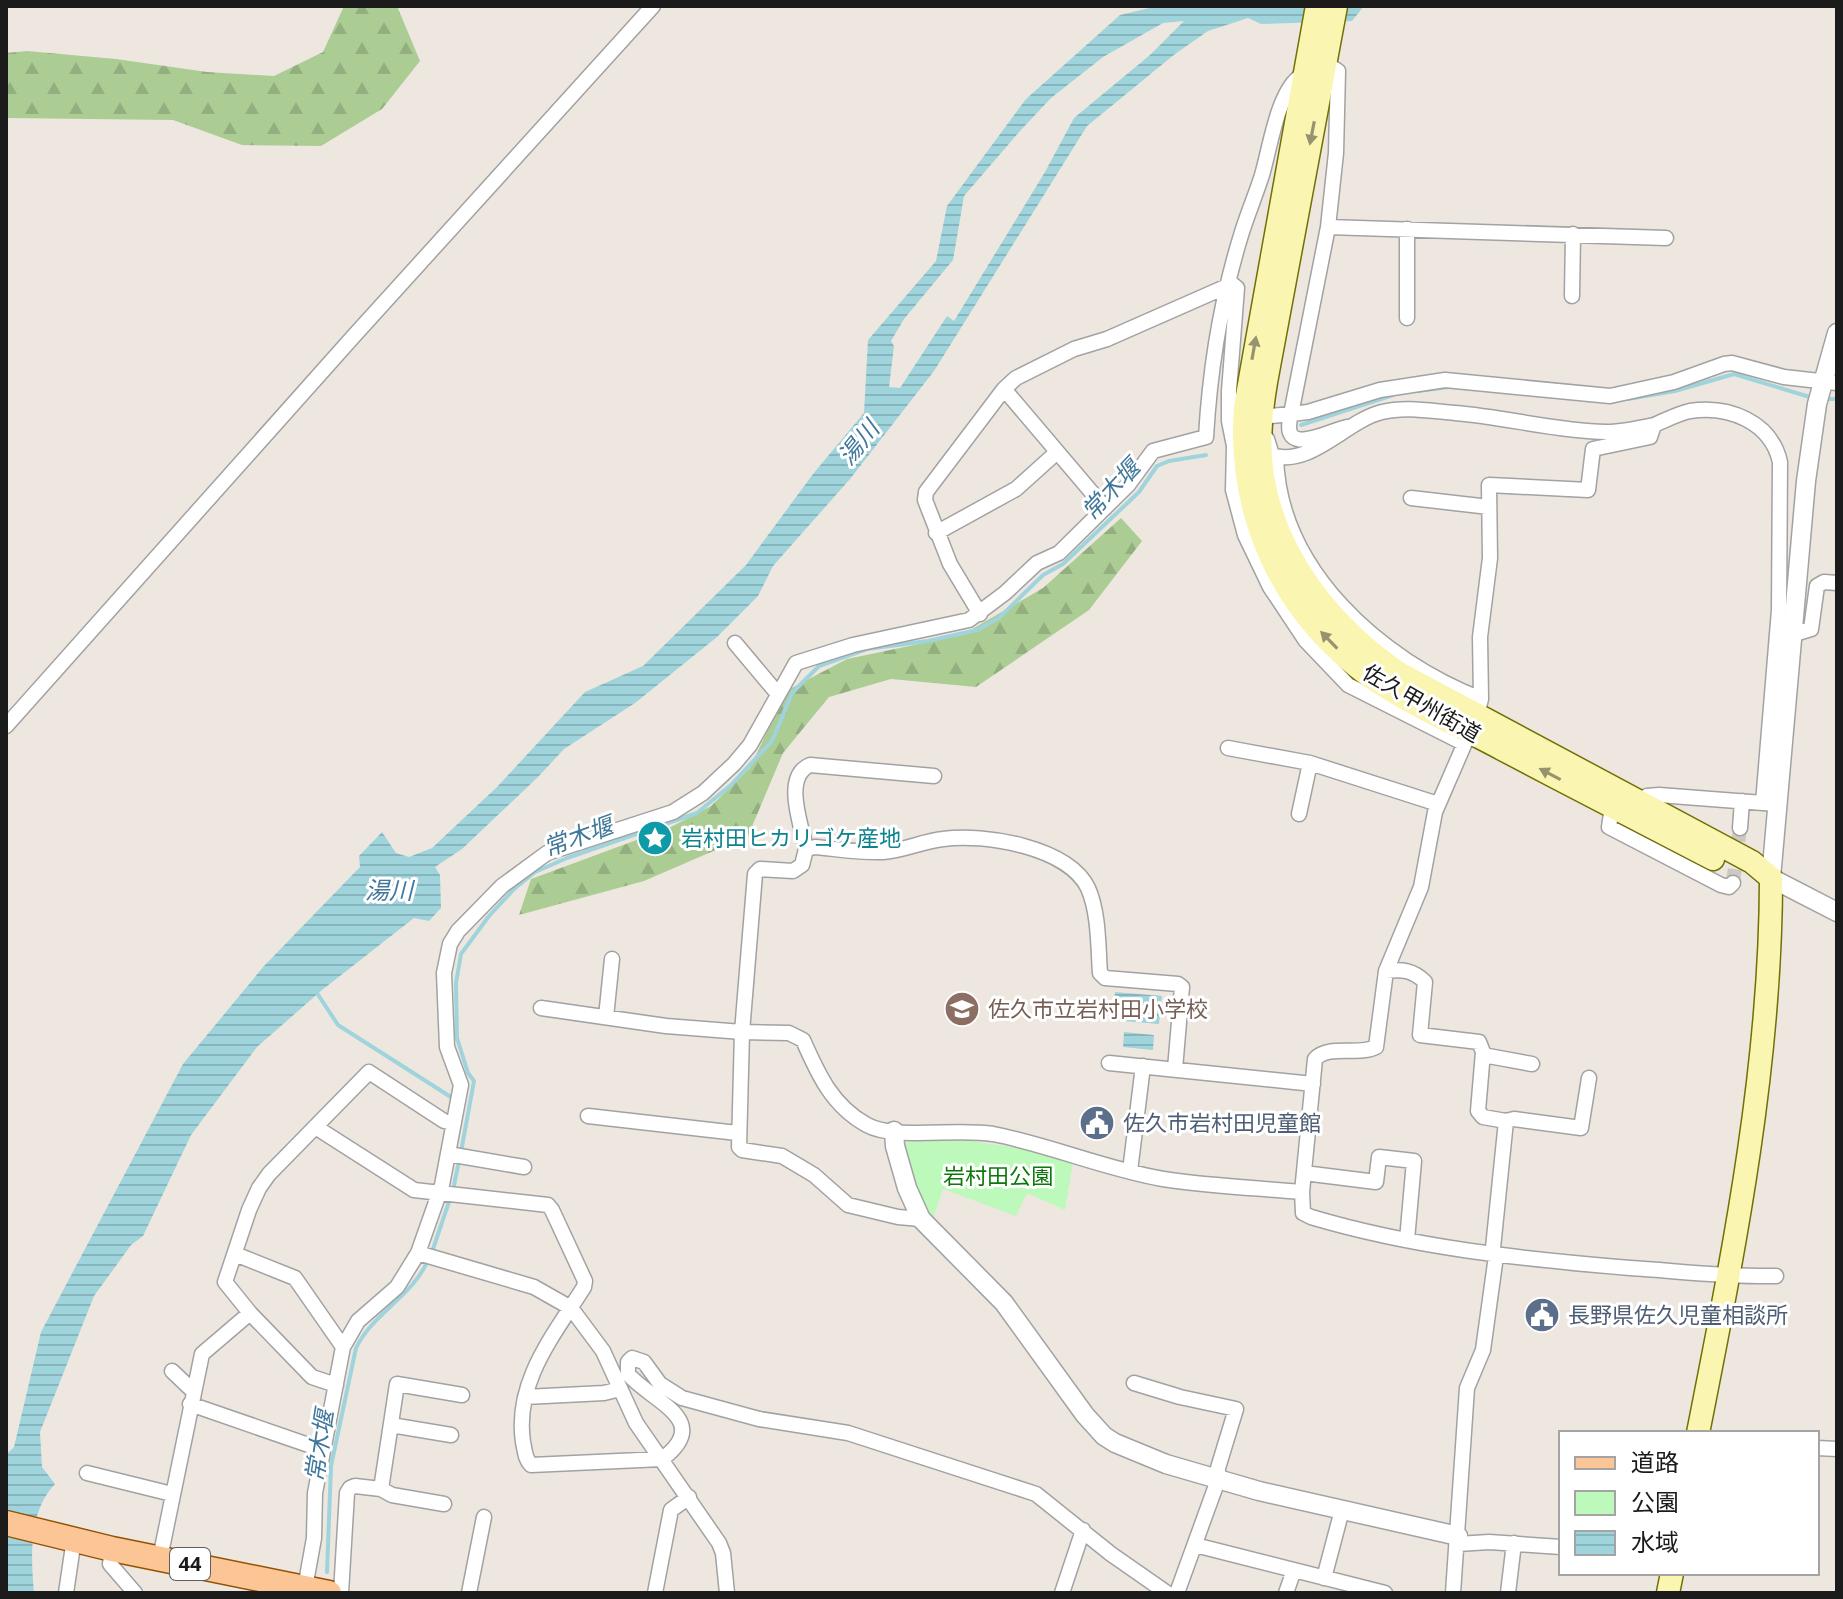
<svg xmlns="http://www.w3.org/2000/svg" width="1843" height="1599" font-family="'Open Sans','Noto Sans JP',sans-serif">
  <defs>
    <pattern id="forest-firs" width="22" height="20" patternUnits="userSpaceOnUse" patternTransform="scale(2)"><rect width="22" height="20" fill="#abcd94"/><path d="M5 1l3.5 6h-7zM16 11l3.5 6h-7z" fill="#93af7f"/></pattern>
    <pattern id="water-rules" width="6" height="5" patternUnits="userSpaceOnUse" patternTransform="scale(2)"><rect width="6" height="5" fill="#9fd4dc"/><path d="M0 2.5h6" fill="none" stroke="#88b5bc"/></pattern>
  </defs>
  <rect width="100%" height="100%" fill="#ede7e0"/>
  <path fill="url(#forest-firs)" d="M344,6H397L420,61L382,109L321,146L242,145L173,120L6,118V53L27,51L116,59L207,72L274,76L323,52Z
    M1121,518L1142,541L1089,610L976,687L891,679L829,697L783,753L748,836L644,881L519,915L531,879L669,828L711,806L750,768L786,691L847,659L962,635L1043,588Z"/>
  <path fill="#bcf9ba" d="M963,1140L1020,1148L1073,1162L1065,1210L1027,1193L1016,1216L943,1189L931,1224L924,1214L904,1151V1144L908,1142Z"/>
  <path fill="url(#water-rules)" fill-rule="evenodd" d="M1158,6H1364L1352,21L1261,24L1248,18L1208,31L1175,54L1087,126L934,371L850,479L773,566L758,596L717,637L635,703L564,749L538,777L462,849L435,867L440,875L441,908L429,921L414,918L322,990L257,1047L191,1135L143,1236L131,1245L94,1296L40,1432L42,1467L55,1484C28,1512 31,1557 34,1593H6V1455L14,1447L41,1332L183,1064L264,966L360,867L359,856L382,832L396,853L409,857L432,848L497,787L585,692L643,666L746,565L813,474L864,413L868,340L936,261L947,206L1026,99L1120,15ZM1184,21L1150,55L1074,118L1045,172L954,321L947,316L900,388L889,387L894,346L891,341L904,319L953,260L964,196L1020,131L1051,98L1103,57L1163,23Z
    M1115,992L1162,996L1159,1024L1112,1020Z
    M1124,1032L1154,1035L1153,1050L1123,1047Z"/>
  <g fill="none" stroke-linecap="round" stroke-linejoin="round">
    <path stroke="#9fd4dc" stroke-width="4" d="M1418,391L1449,387
      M1628,399L1675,391L1734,374L1813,398
      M1826,399H1837
      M1301,425L1393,395
      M315,990L338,1025L454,1099
      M461,1152L474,1081L468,1073L457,1038L456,983L461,954L489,916L514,889L535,872L567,858L697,813L731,785L772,741L792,693L819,666L867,649L928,641L977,630L999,618L1043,575L1063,564L1139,492L1157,466L1169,461L1206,455
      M432,1252L453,1190L459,1161
      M327,1572L331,1466L356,1348C373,1313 413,1296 428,1260"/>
    <path stroke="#cec8c2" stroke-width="14" stroke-dasharray="14 7" stroke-linecap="butt" d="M1733,883L1740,828"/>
    <defs>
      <path id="minor" d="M1325,63L1338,71L1336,153L1328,227L1666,238
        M1572,296L1573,234
        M1407,318V229
        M1004,389L1105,508
        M1271,416L1291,414L1328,227
        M1347,427C1326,432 1279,459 1291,414L1308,412L1380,390L1445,380L1610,396L1674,382L1724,364L1732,363L1784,377L1837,383
        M1267,439L1272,455C1310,468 1347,420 1382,412C1406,406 1430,411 1455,413C1505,417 1556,431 1606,432C1622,432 1639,428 1654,425
        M1276,457C1279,571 1381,660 1481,699
        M1411,498L1489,507
        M936,533L1016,489L1056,453
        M980,614L950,564L925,500L926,492L1004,389L1016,378L1074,349L1107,339L1232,284L1237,288L1229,391V421L1234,446L1233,490L1245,535L1270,587L1306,641L1348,685L1463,743
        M1791,635L1811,629L1817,586L1824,582L1837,583
        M735,643L777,693
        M6,726L352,338L653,6
        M1228,748L1310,763L1438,804
        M1643,804L1647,796L1659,795L1763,803
        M1612,807L1609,827L1721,885L1729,887L1733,883
        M1299,814L1310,763
        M1740,828L1742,801
        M806,849C802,826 782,777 810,765L934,776
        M1386,971C1402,969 1413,970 1425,982L1420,1035L1479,1042L1483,1052L1478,1111L1483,1117L1506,1121L1493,1248L1496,1256L1483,1350L1467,1388L1453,1593
        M541,1008L666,1026L742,1032L739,1147L742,1150L782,1156L814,1175L848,1205L898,1217L921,1219
        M606,1017L612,959
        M1483,1055L1532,1064
        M1109,1063L1313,1084
        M1175,1069L1182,987L1178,984L1105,978L1100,973C1098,946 1099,913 1088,888C1068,847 984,833 943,839C923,841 903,851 883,852C861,853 837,849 815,847L806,849L802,865L793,871L760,869L755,874L742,1032L789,1033L803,1040C818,1074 832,1106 867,1125C894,1140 957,1128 993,1134C1050,1145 1105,1169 1163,1179C1208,1186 1256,1188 1302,1192L1303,1213L1311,1217C1415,1248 1522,1259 1630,1268C1678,1271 1727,1277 1776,1276
        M588,1116L737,1133
        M1506,1121L1514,1119L1581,1128L1589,1078
        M317,1128L414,1190L548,1205L552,1210L585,1281L584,1287C554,1335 514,1382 523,1442C525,1451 525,1459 531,1465L662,1459C714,1420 652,1402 628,1374V1362L632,1358L644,1362L660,1384L682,1398L759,1419L848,1433L1036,1494L1111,1554L1167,1593
        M448,1154L524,1167
        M1130,1171L1143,1066
        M1304,1173L1376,1182L1379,1157L1414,1161L1407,1240
        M1302,1192L1315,1059C1329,1044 1358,1056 1376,1047L1386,971L1421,887L1435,812L1477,715L1481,699L1480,637L1490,558L1489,485L1588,490L1593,449L1650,437L1654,425C1666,420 1677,414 1690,411C1729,405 1771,422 1780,462L1779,610L1763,803L1777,804
        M418,1253L534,1287L571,1308L603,1351L636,1423L719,1543L723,1553L727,1593
        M235,1254L295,1278L343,1347
        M172,1371L193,1391
        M1134,1383L1180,1397L1236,1409L1218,1468V1480L1177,1593
        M336,1385L312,1377L250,1313L225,1282L249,1210L259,1188L269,1174L369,1072L444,1121L454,1123
        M525,1397L604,1393L620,1389
        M190,1404L323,1450
        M391,1425L451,1435
        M1817,1448L1837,1449
        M87,1473L172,1494
        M381,1489L392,1495L444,1504
        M1458,1544L1489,1542L1561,1547
        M1195,1545L1385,1593
        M112,1549L110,1564L135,1593
        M160,1558L202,1354L250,1313
        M1324,1578L1342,1510
        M305,1588L314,1538L315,1493L343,1347L358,1321L397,1287L418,1253L442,1185L461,1085L447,1047L444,973L450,944L458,931L502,886L547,853L673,812L703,793L734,764L750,745L796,663L853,645L969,620L1005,593L1037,563L1059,553L1128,485L1153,451L1206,437C1210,368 1221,299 1242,232C1248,213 1256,194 1262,175C1270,148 1277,96 1298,78L1304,79
        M66,1593L74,1539
        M341,1593L347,1493L350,1488L355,1486L381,1489L397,1384L462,1395
        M469,1593L484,1517
        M655,1593L671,1510L689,1497
        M1062,1593L1083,1530
        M1286,1593L1294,1570
        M1508,1593L1514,1543"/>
      <path id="tertiary" d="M1837,333L1817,404L1806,481L1771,878L1837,912
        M894,1131L895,1146L907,1188L921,1219L1004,1303L1085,1415L1104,1436L1115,1443L1166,1464L1259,1491L1458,1536"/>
      <path id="secondary" d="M1317,6L1245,407C1237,514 1281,612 1369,676C1410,705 1458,725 1502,749C1572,786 1642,822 1713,859
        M1336,6L1269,366C1262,402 1257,439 1263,476C1276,558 1332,627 1399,673L1752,862L1771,878C1771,1066 1734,1250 1698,1433
        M1668,1593L1672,1573"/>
      <path id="primary" d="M6,1523L112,1549L329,1593"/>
    </defs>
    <use href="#minor" stroke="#a2a2a2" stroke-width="17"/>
    <use href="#tertiary" stroke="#a2a2a2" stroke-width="21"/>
    <use href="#secondary" stroke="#707004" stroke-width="25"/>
    <use href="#primary" stroke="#925200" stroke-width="27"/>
    <use href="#minor" stroke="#fff" stroke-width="14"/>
    <use href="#tertiary" stroke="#fff" stroke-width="18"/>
    <use href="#secondary" stroke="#faf5b1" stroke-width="22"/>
    <use href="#primary" stroke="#fcc595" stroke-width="24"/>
  </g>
  <defs><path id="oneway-solid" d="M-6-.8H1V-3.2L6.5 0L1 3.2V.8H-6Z" transform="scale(2)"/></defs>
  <g fill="#96936e">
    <use href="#oneway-solid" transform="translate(1312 133) rotate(101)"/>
    <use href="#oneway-solid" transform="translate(1254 348) rotate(-80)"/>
    <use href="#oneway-solid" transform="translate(1329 640) rotate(-134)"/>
    <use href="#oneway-solid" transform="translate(1550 774) rotate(-152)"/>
  </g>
  <defs>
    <symbol id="sight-disc" viewBox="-11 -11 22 22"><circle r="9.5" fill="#0f9aa8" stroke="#fff"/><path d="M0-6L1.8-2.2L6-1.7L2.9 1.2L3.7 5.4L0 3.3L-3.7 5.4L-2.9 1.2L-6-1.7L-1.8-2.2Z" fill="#fff"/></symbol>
    <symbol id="school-disc" viewBox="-11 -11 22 22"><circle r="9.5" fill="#8d6e63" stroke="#fff"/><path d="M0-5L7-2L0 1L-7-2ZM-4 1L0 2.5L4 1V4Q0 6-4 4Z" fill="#fff"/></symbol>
    <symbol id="civic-disc" viewBox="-11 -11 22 22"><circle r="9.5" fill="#5c6f8a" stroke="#fff"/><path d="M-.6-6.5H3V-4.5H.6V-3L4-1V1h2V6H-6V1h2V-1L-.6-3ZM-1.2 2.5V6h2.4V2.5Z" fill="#fff"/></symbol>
  </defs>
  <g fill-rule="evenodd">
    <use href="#sight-disc" x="635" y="818" width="40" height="40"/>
    <use href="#school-disc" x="942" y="989" width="40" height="40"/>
    <use href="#civic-disc" x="1077" y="1103" width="40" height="40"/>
    <use href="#civic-disc" x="1522" y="1295" width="40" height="40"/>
  </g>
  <g text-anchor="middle" stroke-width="6" stroke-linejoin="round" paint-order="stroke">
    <rect fill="#fff" stroke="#5f5f5f" stroke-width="2" x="170" y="1548" width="40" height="32" rx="6"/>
    <g font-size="20" font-weight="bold" fill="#1b1b1b">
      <text x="190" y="1571">44</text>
    </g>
    <g font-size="22" fill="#1b1b1b" stroke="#fff">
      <text transform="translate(1422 703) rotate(30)" y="8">佐久甲州街道</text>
    </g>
    <g font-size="22" fill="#0d838f" stroke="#fff" text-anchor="start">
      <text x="681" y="846">岩村田ヒカリゴケ産地</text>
    </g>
    <g font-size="22" fill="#785e54" stroke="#fff" text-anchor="start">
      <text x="988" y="1017">佐久市立岩村田小学校</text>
    </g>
    <g font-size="22" fill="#4e5e75" stroke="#fff" text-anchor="start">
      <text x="1123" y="1131">佐久市岩村田児童館</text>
      <text x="1568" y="1323">長野県佐久児童相談所</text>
    </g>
    <g font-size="22" fill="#0d780a" stroke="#fff">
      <text x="998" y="1184">岩村田公園</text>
    </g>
    <g font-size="24" font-style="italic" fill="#42789b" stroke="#fff">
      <text transform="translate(859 443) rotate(-51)" y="8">湯川</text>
      <text transform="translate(1111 490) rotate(-47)" y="8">常木堰</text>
      <text transform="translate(578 837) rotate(-20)" y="8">常木堰</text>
      <text x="389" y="899">湯川</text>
      <text transform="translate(320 1446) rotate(-81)" y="8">常木堰</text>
    </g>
  </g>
  <rect width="1843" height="1599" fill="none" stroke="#1b1b1b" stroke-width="16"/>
  <rect x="1559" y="1431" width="260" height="144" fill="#ffffff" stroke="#a4a4a4" stroke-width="2"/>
  <rect x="1575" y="1457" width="40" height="12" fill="#fcc595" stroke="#a4a4a4" stroke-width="2"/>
  <text x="1631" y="1471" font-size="24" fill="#1b1b1b">道路</text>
  <rect x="1575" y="1491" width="40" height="24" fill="#bcf9ba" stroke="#a4a4a4" stroke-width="2"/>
  <text x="1631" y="1511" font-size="24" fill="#1b1b1b">公園</text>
  <rect x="1575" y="1531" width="40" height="24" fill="url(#water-rules)" stroke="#a4a4a4" stroke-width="2"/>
  <text x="1631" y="1551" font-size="24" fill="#1b1b1b">水域</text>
</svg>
